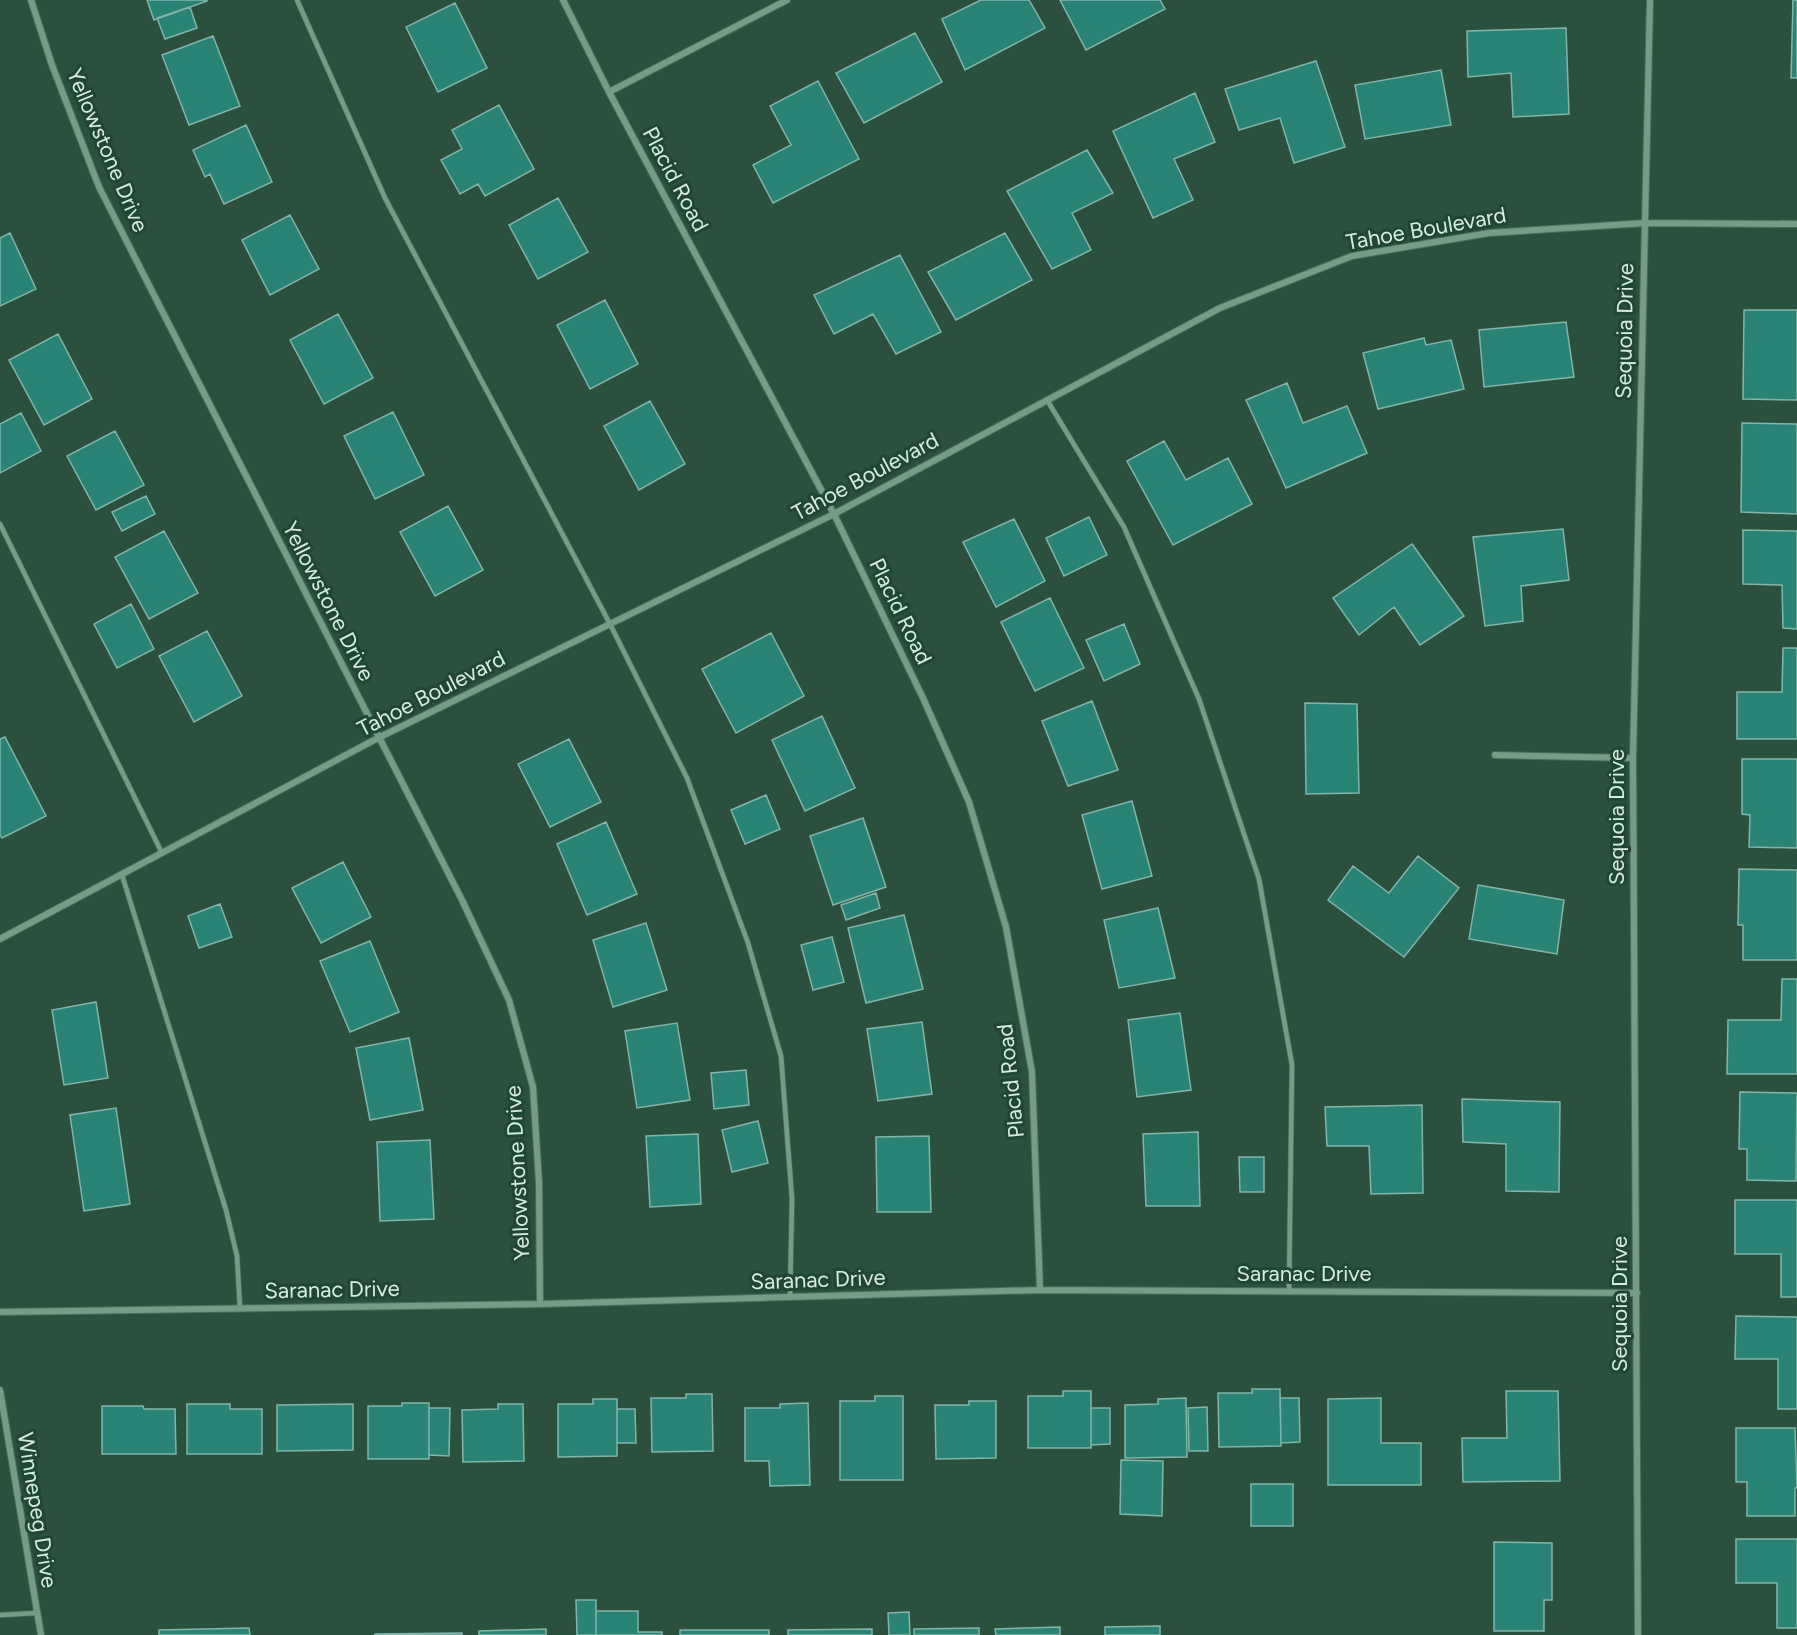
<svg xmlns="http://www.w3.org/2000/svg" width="1797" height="1635" font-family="Figtree,sans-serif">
  <rect width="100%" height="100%" fill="#2b513e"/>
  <path fill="#298476" stroke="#83b4aa" stroke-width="1.5" d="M147,0H207V1L154,20Z
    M981,0H1029L1045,28L965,70L942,19Z
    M1060,0H1160L1165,9L1086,50Z
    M1793,0H1797V78H1791Z
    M455,3L487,68L438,92L406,27Z
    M190,7L197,28L165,39L157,18Z
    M1566,28L1569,114L1513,117L1511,73L1468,77L1467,31Z
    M915,33L942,82L864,123L836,73Z
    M213,36L240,106L189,125L162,55Z
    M1316,61L1345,147L1294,163L1280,118L1239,130L1225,89Z
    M1441,70L1451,125L1365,139L1355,85Z
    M818,81L859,159L773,203L753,165L791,145L770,106Z
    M1195,93L1215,142L1174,159L1193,200L1153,218L1113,131Z
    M499,105L534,169L485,196L478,184L460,194L441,160L462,149L452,130Z
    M246,125L272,182L224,204L210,174L205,177L193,150Z
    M1087,150L1113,193L1072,213L1091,250L1052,269L1007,191Z
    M558,198L588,252L538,279L509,225Z
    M290,215L319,269L270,295L242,240Z
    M10,233L36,289L0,306V238Z
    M1005,233L1032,280L956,320L928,272Z
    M900,255L941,332L896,354L873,314L834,334L814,295Z
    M605,300L638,364L590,389L557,325Z
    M1744,310H1797V400L1743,399Z
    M338,314L373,378L324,404L290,340Z
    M1566,322L1574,377L1484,387L1479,330Z
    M58,334L92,399L44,425L9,360Z
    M1424,338L1426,345L1451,340L1464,389L1378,409L1363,353Z
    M1287,383L1303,423L1347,406L1367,453L1286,488L1246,400Z
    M650,401L685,464L639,490L604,426Z
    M393,412L424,475L375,499L344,436Z
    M21,413L41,451L0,473V424Z
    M1742,423L1797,424V514L1741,512Z
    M115,431L144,485L96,510L67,456Z
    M1164,441L1186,480L1228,458L1252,504L1173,545L1127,461Z
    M146,496L155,514L122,531L112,512Z
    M448,506L483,570L435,596L400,532Z
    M1089,517L1107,555L1064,576L1046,538Z
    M1014,519L1045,581L996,607L963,542Z
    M1563,529L1569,580L1521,586L1523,621L1485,626L1473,537Z
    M1743,530L1797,531V629L1783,628L1782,585L1743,584Z
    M164,531L198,593L149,619L115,557Z
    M1412,544L1464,616L1420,645L1394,607L1359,635L1333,598Z
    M1050,598L1084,668L1035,691L1001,622Z
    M131,604L154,649L117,668L94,624Z
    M1124,624L1140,664L1104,681L1086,640Z
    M207,631L242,696L194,722L159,656Z
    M771,633L804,696L736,733L702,669Z
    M1783,648H1797V739H1737V692H1782Z
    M1092,701L1118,770L1068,786L1042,721Z
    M1305,703L1357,704L1359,793L1306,794Z
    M822,716L855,788L805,811L772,740Z
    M5,737L46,816L2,838L0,835V739Z
    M569,739L601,802L550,827L518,764Z
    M1742,759H1797V848L1749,847L1750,815L1742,814Z
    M766,795L780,829L745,844L731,810Z
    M1132,801L1152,876L1102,889L1082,815Z
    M863,818L886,887L833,905L810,836Z
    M606,822L637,894L587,915L557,844Z
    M1418,856L1459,888L1404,957L1328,900L1353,866L1389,893Z
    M343,862L371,917L321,943L292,888Z
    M1739,869L1797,870V960H1743V925H1738Z
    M1478,885L1564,900L1557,954L1469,939Z
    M876,893L880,908L846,920L841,905Z
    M220,904L232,937L199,948L188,916Z
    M1158,908L1175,978L1119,988L1104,920Z
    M904,915L923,989L866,1003L848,928Z
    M646,923L667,990L613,1007L593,940Z
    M832,937L844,982L813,990L801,945Z
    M370,941L399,1012L350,1032L320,961Z
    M1782,979H1797V1074H1727L1728,1020H1781Z
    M96,1002L108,1078L64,1085L52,1010Z
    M1180,1013L1191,1090L1137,1097L1128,1020Z
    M922,1022L932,1094L878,1101L867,1029Z
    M677,1023L690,1100L637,1108L625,1031Z
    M409,1038L423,1110L370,1120L356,1048Z
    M746,1070L749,1105L714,1109L711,1073Z
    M1740,1092L1797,1093L1796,1181L1747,1180V1149H1739Z
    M1462,1099L1560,1102L1559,1192L1506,1191V1144L1463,1142Z
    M1422,1105L1423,1193L1371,1194L1369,1146H1327L1325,1107Z
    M116,1108L130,1204L84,1211L70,1115Z
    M758,1121L768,1163L732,1172L722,1130Z
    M1198,1132L1200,1206H1146L1143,1134Z
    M698,1134L701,1204L650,1207L646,1136Z
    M929,1136L931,1212H877L876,1137Z
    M430,1140L434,1219L380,1221L377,1142Z
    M1239,1157H1264V1192H1240Z
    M1735,1200H1797V1297H1781V1254H1735Z
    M1736,1316L1797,1317V1409H1778V1359H1735Z
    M1252,1389H1280L1281,1446L1219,1447L1218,1393H1252Z
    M1063,1391H1091V1448H1028V1396H1063Z
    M1506,1391H1558L1560,1481L1463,1482L1462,1438H1507Z
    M686,1394H712L713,1451L652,1452L651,1398H686Z
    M875,1396H903V1480H840V1401H875Z
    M1186,1398L1187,1457L1125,1458V1405L1158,1404V1399Z
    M1280,1398H1299L1300,1442L1281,1443Z
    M1381,1398V1443H1421V1485H1328V1399Z
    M593,1399H617V1456L558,1457V1404H593Z
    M969,1401H996V1458L936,1459L935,1405H969Z
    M402,1403H429V1459H368V1406H402Z
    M808,1403L810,1485L770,1486L769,1461H745V1408H780V1404Z
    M187,1404H230V1409H262V1454H187Z
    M353,1404V1450L277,1451V1405Z
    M498,1404H523L524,1461L463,1462L462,1410L498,1409Z
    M102,1406H143L144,1409H175L176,1454H102Z
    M1207,1407L1208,1451H1189L1188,1408Z
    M429,1408H450L449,1456L429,1455Z
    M1091,1408H1110V1444L1091,1445Z
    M617,1409H635L636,1443H617Z
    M1736,1428H1795L1797,1488H1795V1516H1747V1482H1736Z
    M1121,1460L1163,1461L1162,1516L1120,1514Z
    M1251,1484H1293V1526H1251Z
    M1736,1539H1797V1628H1777V1583H1736Z
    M1494,1542L1552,1543V1600H1544V1631H1494Z
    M576,1600H596V1635H577Z
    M596,1611H638V1632H662V1635H596Z
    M909,1612L910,1635H889L888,1613Z
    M1160,1626V1635H1105V1627Z
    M1060,1627V1635H996L995,1629Z
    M249,1628L250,1635H159V1630Z
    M979,1628V1635H914V1629Z
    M546,1629V1635H479V1631Z
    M872,1629V1635H788V1630Z
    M680,1630H769V1635H680Z
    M462,1633V1635H375V1634Z"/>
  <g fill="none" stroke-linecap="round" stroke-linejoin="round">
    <defs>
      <path id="service" d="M297,0L385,198L610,624L687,778L748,943L781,1056L792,1199L790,1297
        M1047,400L1124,527L1199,699L1259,879L1292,1065L1289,1291
        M0,524L162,853
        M122,875L226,1210L237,1256L240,1309
        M0,1615L37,1613"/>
      <path id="minor" d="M31,0L52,65L99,187L462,900L509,1000L533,1087L539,1183L540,1304
        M563,0L609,92L834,514L923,698L969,802L1006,927L1032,1072L1040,1290
        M609,92L787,0
        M1495,755L1633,758
        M0,939L378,738L834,514L1220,308L1352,256L1489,233L1645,223L1797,224
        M0,1312L540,1304L1040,1290L1637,1293
        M0,1390L41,1635
        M1638,1635L1633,758L1650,0"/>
    </defs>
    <use href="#service" stroke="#4c6d5d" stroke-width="6"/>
    <use href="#minor" stroke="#4c6d5d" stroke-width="8"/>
    <use href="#service" stroke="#759c87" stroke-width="4.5"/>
    <use href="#minor" stroke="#759c87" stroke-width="6"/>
  </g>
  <g text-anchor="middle" stroke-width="6" stroke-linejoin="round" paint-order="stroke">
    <g font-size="22" fill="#d7ece0" stroke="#204634">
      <text transform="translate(108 150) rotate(67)" y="8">Yellowstone Drive</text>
      <text transform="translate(676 179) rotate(62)" y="8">Placid Road</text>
      <text transform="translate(1426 228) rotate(-10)" y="8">Tahoe Boulevard</text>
      <text transform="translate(1624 331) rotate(-89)" y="8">Sequoia Drive</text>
      <text transform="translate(865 476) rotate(-28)" y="8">Tahoe Boulevard</text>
      <text transform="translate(329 601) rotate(63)" y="8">Yellowstone Drive</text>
      <text transform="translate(901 611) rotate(64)" y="8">Placid Road</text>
      <text transform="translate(431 693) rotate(-27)" y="8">Tahoe Boulevard</text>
      <text transform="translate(1616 817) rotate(-90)" y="8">Sequoia Drive</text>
      <text transform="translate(1010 1081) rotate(-96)" y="8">Placid Road</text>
      <text transform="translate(517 1173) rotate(-93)" y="8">Yellowstone Drive</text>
      <text x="1304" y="1281">Saranac Drive</text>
      <text transform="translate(818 1279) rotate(-2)" y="8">Saranac Drive</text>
      <text transform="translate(332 1289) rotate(-1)" y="8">Saranac Drive</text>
      <text transform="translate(1619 1304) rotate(-90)" y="8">Sequoia Drive</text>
      <text transform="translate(38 1510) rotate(81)" y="8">Winnepeg Drive</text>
    </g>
  </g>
</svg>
